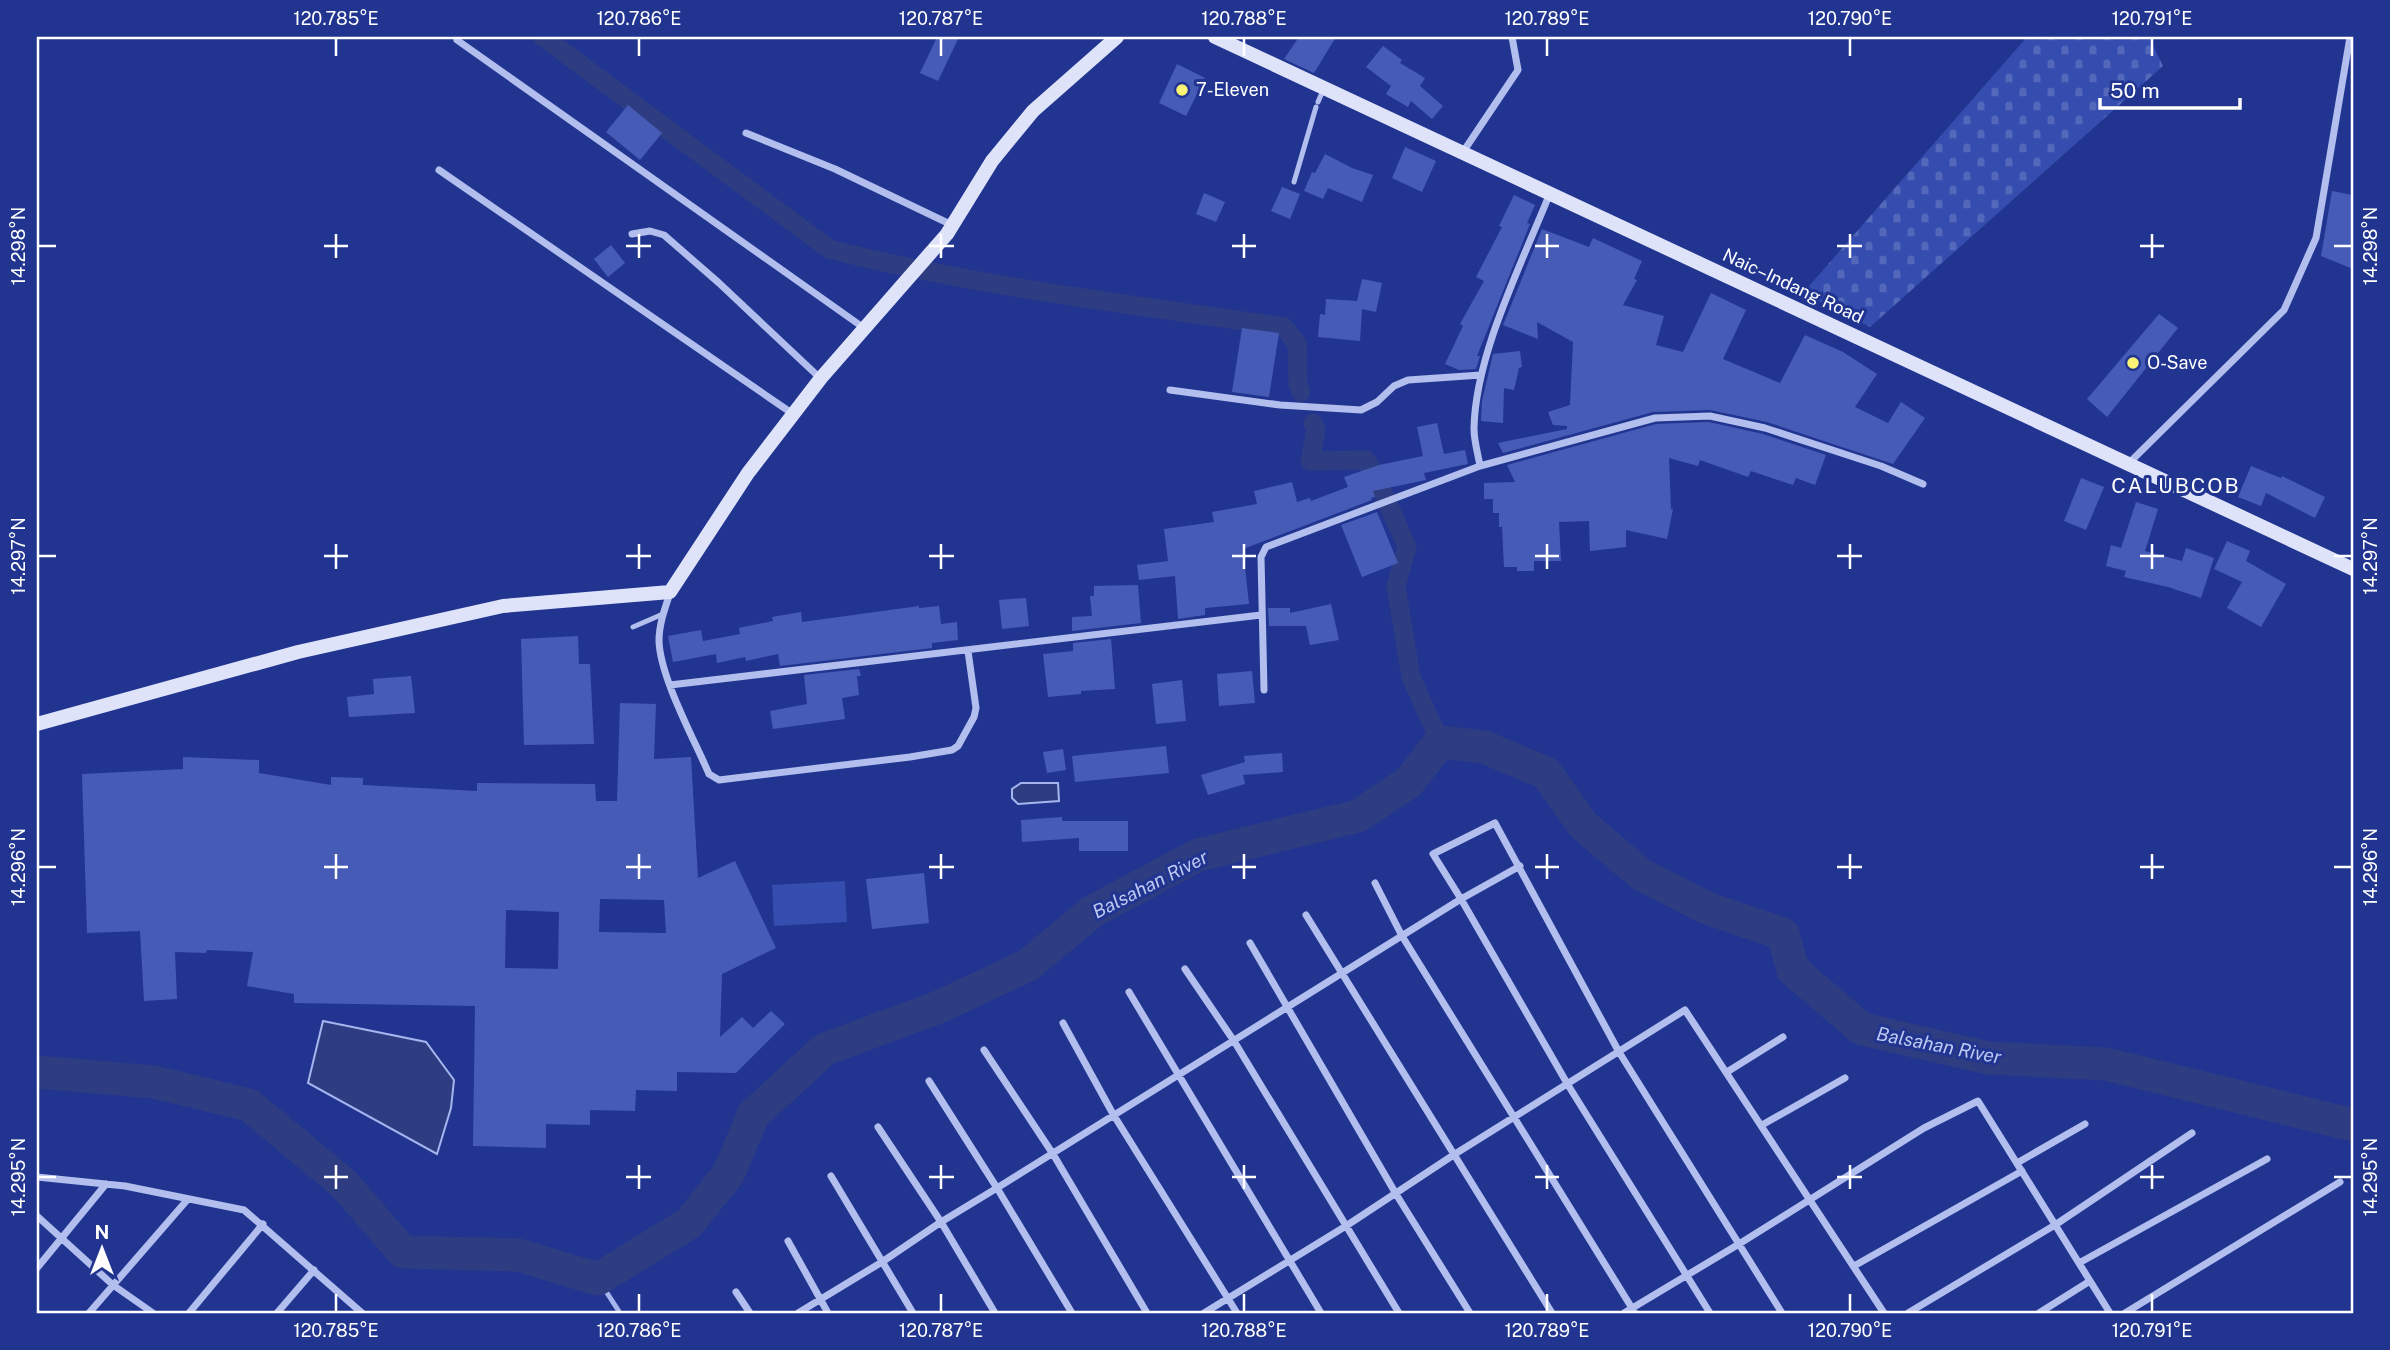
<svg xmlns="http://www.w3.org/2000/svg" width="2390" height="1350" font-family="'Public Sans',sans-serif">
  <defs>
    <pattern id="cemetery-stones" width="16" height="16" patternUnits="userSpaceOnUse" patternTransform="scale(1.75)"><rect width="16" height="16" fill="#354dae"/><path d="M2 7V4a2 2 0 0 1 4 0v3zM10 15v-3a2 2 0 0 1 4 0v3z" fill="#5368ba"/></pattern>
  </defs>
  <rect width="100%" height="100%" fill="#213590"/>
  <path fill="#354dae" d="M845,881L847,922L774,926L772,885Z"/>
  <path fill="url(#cemetery-stones)" d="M2027,37H2149L2163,66L1870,327L1803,293Z"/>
  <path fill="#2e3d82" stroke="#a6b5ee" stroke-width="2" d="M1021,783H1058L1059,801L1018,804L1012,798V789Z
    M323,1021L426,1042L454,1080L451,1108L437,1154L308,1083Z"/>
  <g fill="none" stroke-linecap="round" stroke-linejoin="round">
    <path stroke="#a6b5ee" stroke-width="5" d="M598,1279L620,1313"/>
    <path stroke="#2e3d82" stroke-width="19" d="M543,37L829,249C978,287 1132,304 1284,327L1297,344L1298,384L1301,392
      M1313,423L1316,430L1310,461L1366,460L1376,477L1407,547L1396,586L1411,677L1440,742"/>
    <path stroke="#2e3d82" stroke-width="33" d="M37,1072L154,1082L249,1105L344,1184L403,1252L518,1255L598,1279L689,1223L729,1173L753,1115L825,1049L939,1007L1028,965L1093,911L1198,855L1358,816L1409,782L1440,742L1484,747L1546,773L1583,825L1642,875L1707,908L1783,934L1793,970L1862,1029L1988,1058L2106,1064L2353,1125"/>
  </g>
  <path fill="#465bb6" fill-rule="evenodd" d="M937,37H959L938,81L920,73Z
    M1299,37H1336L1314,73L1284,59Z
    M1383,46L1402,60L1400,63L1425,78L1420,86L1443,106L1432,119L1411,101L1408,107L1386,94L1391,86L1366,67Z
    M1177,64L1205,78L1186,116L1159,103Z
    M628,105L662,133L640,160L606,132Z
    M1405,147L1436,161L1422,192L1392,178Z
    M1325,154L1352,168L1373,175L1362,202L1328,188L1323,199L1304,191L1312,172L1315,173Z
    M1282,187L1300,194L1290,219L1271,211Z
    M2332,191L2353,195V269L2321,256Z
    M1204,193L1225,202L1216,222L1196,214Z
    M1514,195L1535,205L1527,223L1530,224L1477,356H1480L1476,369L1459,370L1445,364L1463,326L1460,324L1484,281L1476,277L1502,227L1499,226Z
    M1542,229L1589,247L1593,238L1642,261L1634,279L1637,280L1623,305L1664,316L1656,345L1683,352L1711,293L1746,310L1723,359L1780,383L1805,335L1843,352L1877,374L1855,407L1888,423L1901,402L1925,418L1893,464L1767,422L1710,410L1653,412L1503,453L1498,443L1567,429V426L1553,425L1548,412L1570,405L1573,342L1537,322L1538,339L1503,325Z
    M611,245L625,263L608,277L594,259Z
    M1362,279L1382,283L1376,312L1362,309L1360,341L1318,337L1320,314L1325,315L1326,299L1357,301Z
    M2159,314L2178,328L2107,417L2087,399Z
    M1242,328L1279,333L1269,397L1232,392Z
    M1520,351L1522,367L1519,368L1514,390L1504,388L1503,423L1481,421L1482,401L1493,354Z
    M1709,422L1763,434L1826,455L1815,485L1796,478L1793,485L1751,471L1748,477L1700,460L1698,466L1669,458L1671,509H1673L1667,539L1626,530V547L1590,551L1589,521L1559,522L1561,561H1534V571H1517V567H1504L1502,527H1499V513H1493V499H1484V483L1515,482L1507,465L1656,424Z
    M1437,423L1444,454L1465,450L1468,464L1424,473L1426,480L1373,491L1375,497L1371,498L1372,500L1243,549L1249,604L1205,608V615L1178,619L1175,576L1139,580L1137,565L1168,561L1164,529L1214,522L1212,512L1257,504L1254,491L1292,482L1297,502L1310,498L1311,501L1348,487L1344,477L1379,465L1423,456L1417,427Z
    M2251,466L2281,478L2282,476L2325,497L2315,518L2266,493L2261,506L2238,497Z
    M2081,478L2104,487L2086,530L2064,521Z
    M2136,502L2158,509L2145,551L2182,561L2186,548L2214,558L2201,598L2168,587L2124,577L2126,571L2106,566L2111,545L2121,548Z
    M1377,512L1398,563L1362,577L1341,525Z
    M2227,541L2250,551L2246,561L2286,584L2261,627L2227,608L2242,582L2214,569Z
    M1138,585L1141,623L1072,631V617L1092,616L1090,596H1094V586Z
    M1026,598L1029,626L1002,629L999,600Z
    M1331,604L1339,640L1310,645L1306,626H1269L1268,608H1290V613Z
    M919,606V608L939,606L941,624L957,622L958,640L932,643V648L780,666L778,654L746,661L745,657L717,663L716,654L673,662L668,636L701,630L703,641L740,634L739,628L773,621L772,617L801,612L802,622Z
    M578,636L579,664H590L594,744L524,745L521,639Z
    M1111,639L1115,689L1081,691V694L1048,697L1043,654L1073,651V643Z
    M859,669L861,676H857L859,695L842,698L845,719L773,729L770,711L807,704L804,675Z
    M1252,671L1255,703L1219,706L1217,674Z
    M411,676L415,713L349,717L347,697L374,694L373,679Z
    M1182,680L1186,721L1156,724L1152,684Z
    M620,703L656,704L654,759L691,757L698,878L735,861L776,948L722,974L720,1037L742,1017L753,1028L771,1011L785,1024L736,1073L677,1072V1091L636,1090L635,1111L590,1110V1125L546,1124V1148L473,1146L475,1006L294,1003V994L247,986L253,952L207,950L206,953L175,952L177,999L144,1001L140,931L87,933L82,774L183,769V757L259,760V773L331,785V777L363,778V785L477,791V783L595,784L596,801H617ZM600,899L664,900L666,933L599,932ZM506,910L559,912L558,969L505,968Z
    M1166,746L1169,773L1075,782L1072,756Z
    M1063,749L1066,770L1047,773L1043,752Z
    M1282,753L1283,772L1243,775L1245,784L1208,795L1201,775L1245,762L1244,756Z
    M1062,817V821H1128V851H1079V838L1022,842L1021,820Z
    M924,873L929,923L872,929L866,879Z"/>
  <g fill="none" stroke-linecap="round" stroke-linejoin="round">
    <path stroke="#b2beed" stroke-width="5" d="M1318,102L1324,88
      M1294,182L1316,107
      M633,627L663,614"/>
    <path stroke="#b2beed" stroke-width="7" d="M457,40L864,328
      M746,133L835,169L952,225
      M1463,152L1518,70L1512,37
      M439,170L793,414
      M632,234L650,231L664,235L719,283L820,378
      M1170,390L1280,405L1361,410L1377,402L1394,386L1408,380L1481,375
      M2128,464L2284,310L2316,238L2350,37
      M1480,466C1478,454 1474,441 1474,429C1475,355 1522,263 1550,193
      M670,593C665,608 659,624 659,641C660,677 694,739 709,774L719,780L910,757L952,750L958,746L974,717L976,708L968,651
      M670,685L1261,615
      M1264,690L1261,557L1266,547L1480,466L1655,418L1710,416L1765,428L1881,466L1923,484
      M1375,883L1402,936L1635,1313
      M1306,915L1552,1313
      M1250,943L1396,1194L1470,1313
      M1185,969L1234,1041L1399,1313
      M1129,992L1321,1313
      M1063,1023L1113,1114L1237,1313
      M984,1050L1053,1154L1147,1313
      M1727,1072L1783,1037
      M929,1081L997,1188L1072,1313
      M1762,1125L1845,1078
      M878,1127L941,1222L995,1313
      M2017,1163L2085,1124
      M831,1176L913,1313
      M37,1177L125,1186L244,1210L362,1313
      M37,1216L113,1285L153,1313
      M788,1241L828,1313
      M2079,1263L2267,1159
      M1854,1266L2022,1171
      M37,1268L106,1184
      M736,1292L750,1313
      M89,1313L188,1199
      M189,1313L263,1224
      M277,1313L314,1270
      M798,1313L882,1262L941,1222L997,1188L1461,899L1520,866
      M1204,1313L1346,1226L1455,1154L1685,1010L1884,1313
      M1624,1313L1739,1244L1924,1128L1978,1101L2110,1313
      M1710,1313L1568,1085L1461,899L1433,854L1495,823L1619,1052L1782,1313
      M1908,1313L2055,1225L2192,1133
      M2039,1313L2090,1281
      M2125,1313L2340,1182"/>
    <path stroke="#dee3fa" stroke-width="14" d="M1215,37L2353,569
      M37,724L298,652L503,606L670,592L748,473L821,378L947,234L992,161L1033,111L1117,37"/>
  </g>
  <path fill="none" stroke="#fff" stroke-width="2.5" d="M336,38V56M639,38V56M941,38V56M1244,38V56M1547,38V56M1850,38V56M2152,38V56M336,234V258M639,234V258M941,234V258M1244,234V258M1547,234V258M1850,234V258M2152,234V258M38,246H56M324,246H348M626,246H651M929,246H954M1232,246H1256M1535,246H1559M1837,246H1862M2140,246H2164M2334,246H2352M336,544V569M639,544V569M941,544V569M1244,544V569M1547,544V569M1850,544V569M2152,544V569M38,556H56M324,556H348M626,556H651M929,556H954M1232,556H1256M1535,556H1559M1837,556H1862M2140,556H2164M2334,556H2352M336,854V879M639,854V879M941,854V879M1244,854V879M1547,854V879M1850,854V879M2152,854V879M38,867H56M324,867H348M626,867H651M929,867H954M1232,867H1256M1535,867H1559M1837,867H1862M2140,867H2164M2334,867H2352M336,1165V1189M639,1165V1189M941,1165V1189M1244,1165V1189M1547,1165V1189M1850,1165V1189M2152,1165V1189M38,1177H56M324,1177H348M626,1177H651M929,1177H954M1232,1177H1256M1535,1177H1559M1837,1177H1862M2140,1177H2164M2334,1177H2352M336,1294V1312M639,1294V1312M941,1294V1312M1244,1294V1312M1547,1294V1312M1850,1294V1312M2152,1294V1312"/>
  <g fill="#f9f474" stroke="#213590" stroke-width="2.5">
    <circle cx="1182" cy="90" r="7"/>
    <circle cx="2133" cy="363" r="7"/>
  </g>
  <g text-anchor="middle" stroke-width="6" stroke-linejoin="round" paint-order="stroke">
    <g font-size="18" fill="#fff" stroke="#213590" text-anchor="start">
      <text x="1196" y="96">7-Eleven</text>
      <text x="2147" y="369">O-Save</text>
    </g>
    <g font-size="18" fill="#fff" stroke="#213590">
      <text transform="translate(1793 286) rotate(25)" y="6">Naic–Indang Road</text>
    </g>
    <g font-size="19" font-style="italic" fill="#bec9f3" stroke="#213590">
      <text transform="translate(1150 884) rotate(-27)" y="7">Balsahan River</text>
      <text transform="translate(1939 1045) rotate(11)" y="7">Balsahan River</text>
    </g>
    <g font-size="21" letter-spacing="2" fill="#fff" stroke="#213590">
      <text x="2176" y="493">CALUBCOB</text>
    </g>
  </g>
  <rect width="2390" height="1350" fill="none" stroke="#213590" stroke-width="77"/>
  <g transform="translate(102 1249)" stroke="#213590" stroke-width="5" paint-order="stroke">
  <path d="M0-5L12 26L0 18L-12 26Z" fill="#ffffff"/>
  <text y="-10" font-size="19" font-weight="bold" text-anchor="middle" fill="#ffffff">N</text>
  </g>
  <path d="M2100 98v10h140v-10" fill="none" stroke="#ffffff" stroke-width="3.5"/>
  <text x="2110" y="98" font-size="21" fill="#ffffff" stroke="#213590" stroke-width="5" paint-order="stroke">50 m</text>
  <rect x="38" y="38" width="2314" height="1274" fill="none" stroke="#fff" stroke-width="2.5"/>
  <g font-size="18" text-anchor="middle" fill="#fff">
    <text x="336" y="25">120.785°E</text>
    <text x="639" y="25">120.786°E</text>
    <text x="941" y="25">120.787°E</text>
    <text x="1244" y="25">120.788°E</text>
    <text x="1547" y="25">120.789°E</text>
    <text x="1850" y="25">120.790°E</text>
    <text x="2152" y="25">120.791°E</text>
    <text transform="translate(19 246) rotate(-90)" y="6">14.298°N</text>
    <text transform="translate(2371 246) rotate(-90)" y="6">14.298°N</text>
    <text transform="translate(19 556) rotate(-90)" y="6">14.297°N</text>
    <text transform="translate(2371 556) rotate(-90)" y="6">14.297°N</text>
    <text transform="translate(19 867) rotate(-90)" y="6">14.296°N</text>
    <text transform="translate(2371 867) rotate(-90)" y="6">14.296°N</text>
    <text transform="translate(19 1177) rotate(-90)" y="6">14.295°N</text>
    <text transform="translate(2371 1177) rotate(-90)" y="6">14.295°N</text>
    <text x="336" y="1337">120.785°E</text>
    <text x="639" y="1337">120.786°E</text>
    <text x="941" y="1337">120.787°E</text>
    <text x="1244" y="1337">120.788°E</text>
    <text x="1547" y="1337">120.789°E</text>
    <text x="1850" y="1337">120.790°E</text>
    <text x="2152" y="1337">120.791°E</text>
  </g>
</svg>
